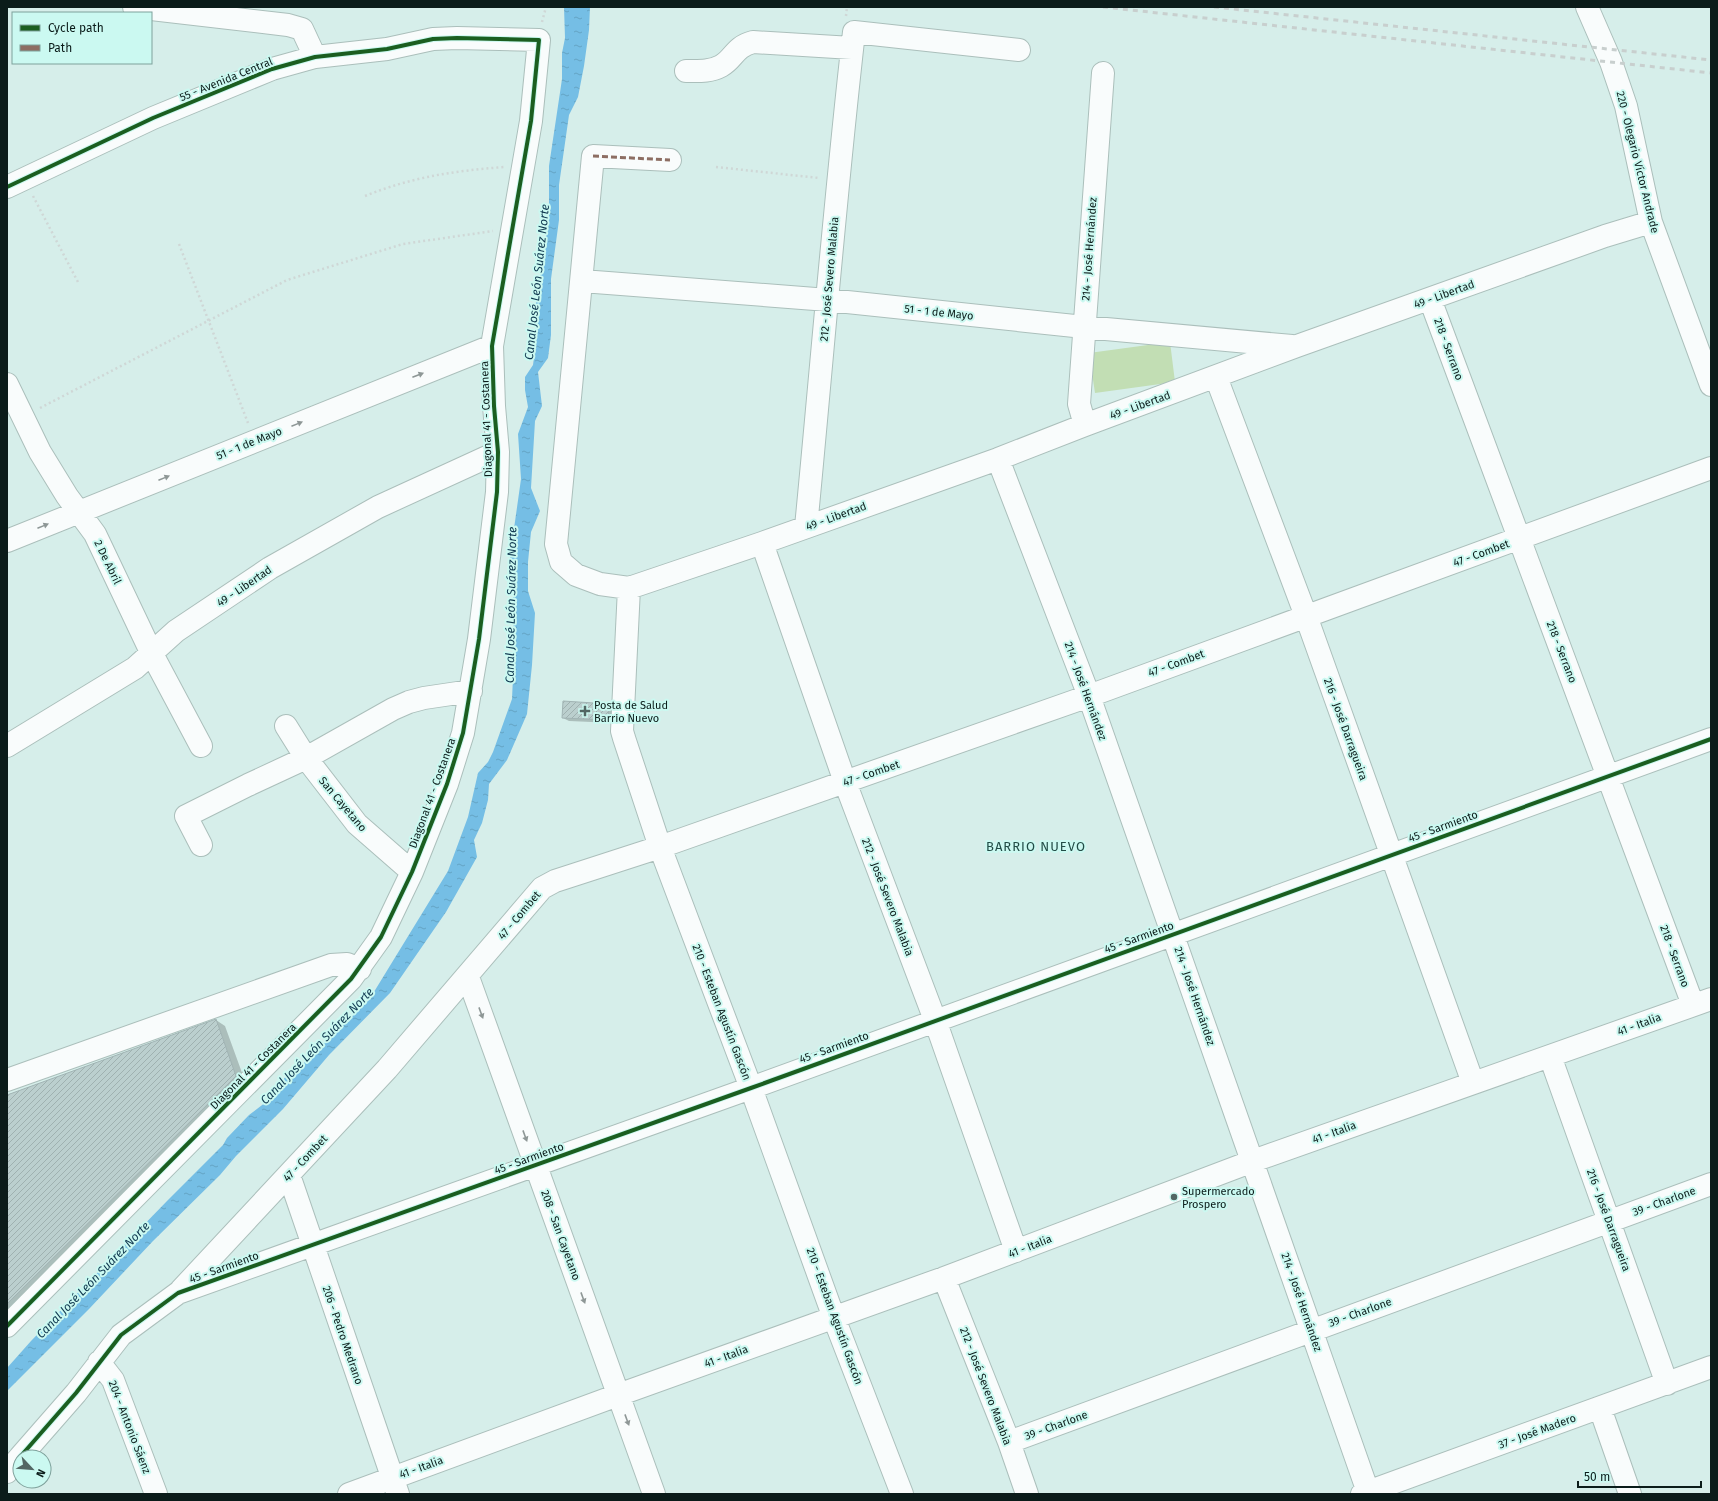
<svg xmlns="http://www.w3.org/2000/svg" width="1718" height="1501" font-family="'Fira Sans',sans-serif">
  <defs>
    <pattern id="water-ripples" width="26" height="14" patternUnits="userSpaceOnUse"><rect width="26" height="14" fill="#75bee5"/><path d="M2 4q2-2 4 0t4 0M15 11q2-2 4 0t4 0" fill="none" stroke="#64a3c4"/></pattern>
    <pattern id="building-hatch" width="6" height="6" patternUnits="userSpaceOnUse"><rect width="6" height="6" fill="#bbcfce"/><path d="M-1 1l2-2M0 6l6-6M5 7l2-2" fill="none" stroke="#9fb1b0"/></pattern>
  </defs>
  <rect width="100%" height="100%" fill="#d6eeea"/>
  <path fill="#c2deb4" d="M1170,342L1175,382L1095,393L1089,353Z"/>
  <path fill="url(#water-ripples)" d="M564,7H590L589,30L584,66L578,97L569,115L559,185V220L551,279V335L548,358L538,372L542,406L535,421L531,488L540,511L531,532L528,562V591L535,613L532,665L527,714L507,760L489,784L488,800L482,823L474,840L477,857L446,912L390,993L329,1055L283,1109L236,1156L220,1175L153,1241L89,1309L7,1391V1368L31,1341L167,1201L223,1145L227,1138L249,1115L266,1102L286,1076L305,1062L369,1000L448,871L468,817L478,773L488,762L493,752L512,699L514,655L513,583L510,557L521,479L518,434L528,407L525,390V377L533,365L536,342L535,310L549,216V166L562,79V53L565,38Z"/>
  <path fill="#0003" d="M608,704L614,708V723L569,721L563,718Z
    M216,1020L225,1026L245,1081L7,1318V1096Z"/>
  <path fill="url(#building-hatch)" stroke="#a1b4b4" d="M563,701L609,704L608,720L562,718Z
    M216,1019L236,1076L7,1304V1095Z"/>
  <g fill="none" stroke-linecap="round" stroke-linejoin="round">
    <defs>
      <path id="minor" d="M134,7L288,25L302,29L315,57
        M1587,7L1611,62L1626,106L1651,222L1711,385
        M686,71C698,71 710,72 721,66C734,59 734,47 753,42L852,48
        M670,160L593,156L556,544L561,562L576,575L600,584L629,588L762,543L998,459L1085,425L1297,346L1605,236L1651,222
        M7,187L153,118L272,69L315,57L387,49L433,39L457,38L539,40L531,121L492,346L494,406L498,452L497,492L479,639L463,733L447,784L412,872L381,937L351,979L7,1326
        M582,281L828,300L1084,327L1292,346
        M1430,299L1693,1005
        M1216,377L1306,616L1473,1083
        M7,384L40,452L67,496L95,534L152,654L201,746
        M1085,425L1079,404L1103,73
        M998,459L1089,696L1368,1492
        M806,527C822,362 835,197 854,32L1019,50
        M7,541L492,346
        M762,543L845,782L935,1020L1016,1251
        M629,588L622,731L624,738L660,847L751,1088L834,1318L902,1494
        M286,726L306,758L357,824L412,872
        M7,746L135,668L176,631L270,568L378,507L498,452
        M201,845L186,816L248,785L306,758L393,709L409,702L424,698L471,691
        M468,977L654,1494
        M1550,1056L1667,1384
        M7,1080L331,965L347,964L360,969
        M289,1175L398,1494
        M944,1278L1009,1442L1027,1494
        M181,1290L387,1069L542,888L555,881L660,847L1089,696L1711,468
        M99,1362L113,1380L156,1494
        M1600,1408L1630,1494
        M1009,1442L1711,1184
        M20,1457L76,1393L121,1335L178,1293L751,1088L1711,739
        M7,1472L20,1457
        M349,1494L618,1395L944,1278L1253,1161L1711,999
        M1362,1494L1711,1367"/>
    </defs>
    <use href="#minor" stroke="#abbfbb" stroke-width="24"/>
    <path stroke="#cfd7d6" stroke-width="2.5" stroke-dasharray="2 3" stroke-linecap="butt" d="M846,16L847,7
      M542,22L546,7
      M716,167L819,178
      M33,196L79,284
      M365,196C412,177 453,171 504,167
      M179,244L248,423
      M40,408L287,280L403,244L493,231"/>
    <use href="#minor" stroke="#f9fcfc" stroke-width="22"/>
    <path stroke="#c8cfce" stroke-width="3" stroke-dasharray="5 5" stroke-linecap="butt" d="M1103,7L1711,73
      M1214,7L1711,60"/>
    <path stroke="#8d6e63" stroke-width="3" stroke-dasharray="6 3" stroke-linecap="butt" d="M593,156L670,160"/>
    <defs>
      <path id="cycleway" d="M7,187L153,118L272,69L315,57L387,49L433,39L457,38L539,40L531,121L492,346L494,406L498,452L497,492L479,639L463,733L447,784L412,872L381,937L351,979L7,1326
        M20,1457L76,1393L121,1335L178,1293L751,1088L1711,739"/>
    </defs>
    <use href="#cycleway" stroke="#cbf9f1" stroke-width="6"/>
    <use href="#cycleway" stroke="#1b5e20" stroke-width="4"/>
  </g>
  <defs><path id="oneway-solid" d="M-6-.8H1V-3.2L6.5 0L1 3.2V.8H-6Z"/></defs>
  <g fill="#8e9796">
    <use href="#oneway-solid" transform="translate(418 375) rotate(-21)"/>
    <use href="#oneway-solid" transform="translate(297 424) rotate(-22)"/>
    <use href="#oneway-solid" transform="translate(164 478) rotate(-22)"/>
    <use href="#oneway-solid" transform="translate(43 526) rotate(-22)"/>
    <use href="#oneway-solid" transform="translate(481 1013) rotate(70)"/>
    <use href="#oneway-solid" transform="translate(525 1136) rotate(70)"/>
    <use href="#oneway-solid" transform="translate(583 1298) rotate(70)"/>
    <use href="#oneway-solid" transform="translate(627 1420) rotate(70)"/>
  </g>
  <g fill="#526663" stroke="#cbf9f1" stroke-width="1.5">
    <path d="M583 705h4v4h4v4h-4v4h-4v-4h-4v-4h4z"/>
    <circle cx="1174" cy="1197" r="4"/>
  </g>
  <g text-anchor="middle" stroke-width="4" stroke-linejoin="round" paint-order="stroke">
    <g font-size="11" fill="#0b1c1a" stroke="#cbf9f1">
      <text transform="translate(226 79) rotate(-22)" y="4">55 - Avenida Central</text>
      <text transform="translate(1638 162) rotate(76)" y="4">220 - Olegario Víctor Andrade</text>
      <text transform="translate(1089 249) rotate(-86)" y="4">214 - José Hernández</text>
      <text transform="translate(829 279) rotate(-85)" y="4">212 - José Severo Malabia</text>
      <text transform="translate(1444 294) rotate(-20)" y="4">49 - Libertad</text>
      <text transform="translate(939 312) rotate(6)" y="4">51 - 1 de Mayo</text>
      <text transform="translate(1449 349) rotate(70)" y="4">218 - Serrano</text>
      <text transform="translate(1140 405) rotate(-20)" y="4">49 - Libertad</text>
      <text transform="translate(486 419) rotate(-92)" y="4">Diagonal 41 - Costanera</text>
      <text transform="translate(249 443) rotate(-22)" y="4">51 - 1 de Mayo</text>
      <text transform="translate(836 516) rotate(-20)" y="4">49 - Libertad</text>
      <text transform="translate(1481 553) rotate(-20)" y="4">47 - Combet</text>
      <text transform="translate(108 562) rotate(64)" y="4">2 De Abril</text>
      <text transform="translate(244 586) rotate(-34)" y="4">49 - Libertad</text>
      <text transform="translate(1562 652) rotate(69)" y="4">218 - Serrano</text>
      <text transform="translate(1176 663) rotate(-20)" y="4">47 - Combet</text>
      <text transform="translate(1086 691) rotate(70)" y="4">214 - José Hernández</text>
      <text transform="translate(1346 729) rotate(70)" y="4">216 - José Darragueira</text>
      <text transform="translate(871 773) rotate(-19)" y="4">47 - Combet</text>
      <text transform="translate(432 793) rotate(-70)" y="4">Diagonal 41 - Costanera</text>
      <text transform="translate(343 804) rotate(50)" y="4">San Cayetano</text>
      <text transform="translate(1443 826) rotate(-20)" y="4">45 - Sarmiento</text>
      <text transform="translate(888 897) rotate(69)" y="4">212 - José Severo Malabia</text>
      <text transform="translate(519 915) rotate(-50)" y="4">47 - Combet</text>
      <text transform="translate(1139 937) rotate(-20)" y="4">45 - Sarmiento</text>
      <text transform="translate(1675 956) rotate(70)" y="4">218 - Serrano</text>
      <text transform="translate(1195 996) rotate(71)" y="4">214 - José Hernández</text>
      <text transform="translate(722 1012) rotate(69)" y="4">210 - Esteban Agustín Gascón</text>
      <text transform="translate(1639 1024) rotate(-20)" y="4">41 - Italia</text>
      <text transform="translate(834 1047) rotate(-20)" y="4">45 - Sarmiento</text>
      <text transform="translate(253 1066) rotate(-45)" y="4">Diagonal 41 - Costanera</text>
      <text transform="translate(1334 1132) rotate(-20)" y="4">41 - Italia</text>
      <text transform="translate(305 1158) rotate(-47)" y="4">47 - Combet</text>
      <text transform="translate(529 1158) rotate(-20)" y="4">45 - Sarmiento</text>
      <text transform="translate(1664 1201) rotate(-20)" y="4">39 - Charlone</text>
      <text transform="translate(1609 1220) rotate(70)" y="4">216 - José Darragueira</text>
      <text transform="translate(561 1235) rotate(70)" y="4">208 - San Cayetano</text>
      <text transform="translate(1030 1246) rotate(-21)" y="4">41 - Italia</text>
      <text transform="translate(224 1267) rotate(-20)" y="4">45 - Sarmiento</text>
      <text transform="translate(1302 1302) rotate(71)" y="4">214 - José Hernández</text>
      <text transform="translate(1360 1312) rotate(-20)" y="4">39 - Charlone</text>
      <text transform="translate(835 1316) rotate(70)" y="4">210 - Esteban Agustín Gascón</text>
      <text transform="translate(343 1335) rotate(71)" y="4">206 - Pedro Medrano</text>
      <text transform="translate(726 1356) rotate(-20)" y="4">41 - Italia</text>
      <text transform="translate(986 1386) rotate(69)" y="4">212 - José Severo Malabia</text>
      <text transform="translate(1056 1425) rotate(-20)" y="4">39 - Charlone</text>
      <text transform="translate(130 1427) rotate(69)" y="4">204 - Antonio Sáenz</text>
      <text transform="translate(1537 1431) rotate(-20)" y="4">37 - José Madero</text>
      <text transform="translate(421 1467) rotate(-20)" y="4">41 - Italia</text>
    </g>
    <g font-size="11" fill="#0b1c1a" stroke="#cbf9f1" text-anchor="start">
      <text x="594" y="709">Posta de Salud<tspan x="594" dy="13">Barrio Nuevo</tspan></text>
      <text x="1182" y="1195">Supermercado<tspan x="1182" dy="13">Prospero</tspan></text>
    </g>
    <g font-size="12" font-style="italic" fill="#0e364e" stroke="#cbf9f1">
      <text transform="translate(537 282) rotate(-84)" y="4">Canal José León Suárez Norte</text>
      <text transform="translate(511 605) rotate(-89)" y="4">Canal José León Suárez Norte</text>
      <text transform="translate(317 1046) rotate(-46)" y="4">Canal José León Suárez Norte</text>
      <text transform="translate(93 1280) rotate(-46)" y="4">Canal José León Suárez Norte</text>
    </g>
    <g font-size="13" letter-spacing="1" fill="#214c46" stroke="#cbf9f1">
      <text x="1036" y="851">BARRIO NUEVO</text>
    </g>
  </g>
  <rect width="1718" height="1501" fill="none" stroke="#0b1c1a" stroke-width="16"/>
  <rect x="12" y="12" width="140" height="52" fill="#cbf9f1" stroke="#7ea19b"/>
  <rect x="20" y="25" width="20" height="6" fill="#1b5e20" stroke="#7ea19b"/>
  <text x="48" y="32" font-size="12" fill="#0b1c1a">Cycle path</text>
  <rect x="20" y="45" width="20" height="6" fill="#8d6e63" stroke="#7ea19b"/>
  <text x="48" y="52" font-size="12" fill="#0b1c1a">Path</text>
  <g transform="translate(32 1469) rotate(116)"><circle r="19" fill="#cbf9f1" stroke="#7ea19b"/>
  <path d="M0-3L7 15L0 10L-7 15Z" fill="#526663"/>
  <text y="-6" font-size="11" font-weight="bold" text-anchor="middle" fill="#0b1c1a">N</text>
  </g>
  <path d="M1578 1481v6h123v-6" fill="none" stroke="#0b1c1a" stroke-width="2"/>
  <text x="1584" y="1481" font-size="12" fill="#0b1c1a" stroke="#cbf9f1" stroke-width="3" paint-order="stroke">50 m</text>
</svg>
